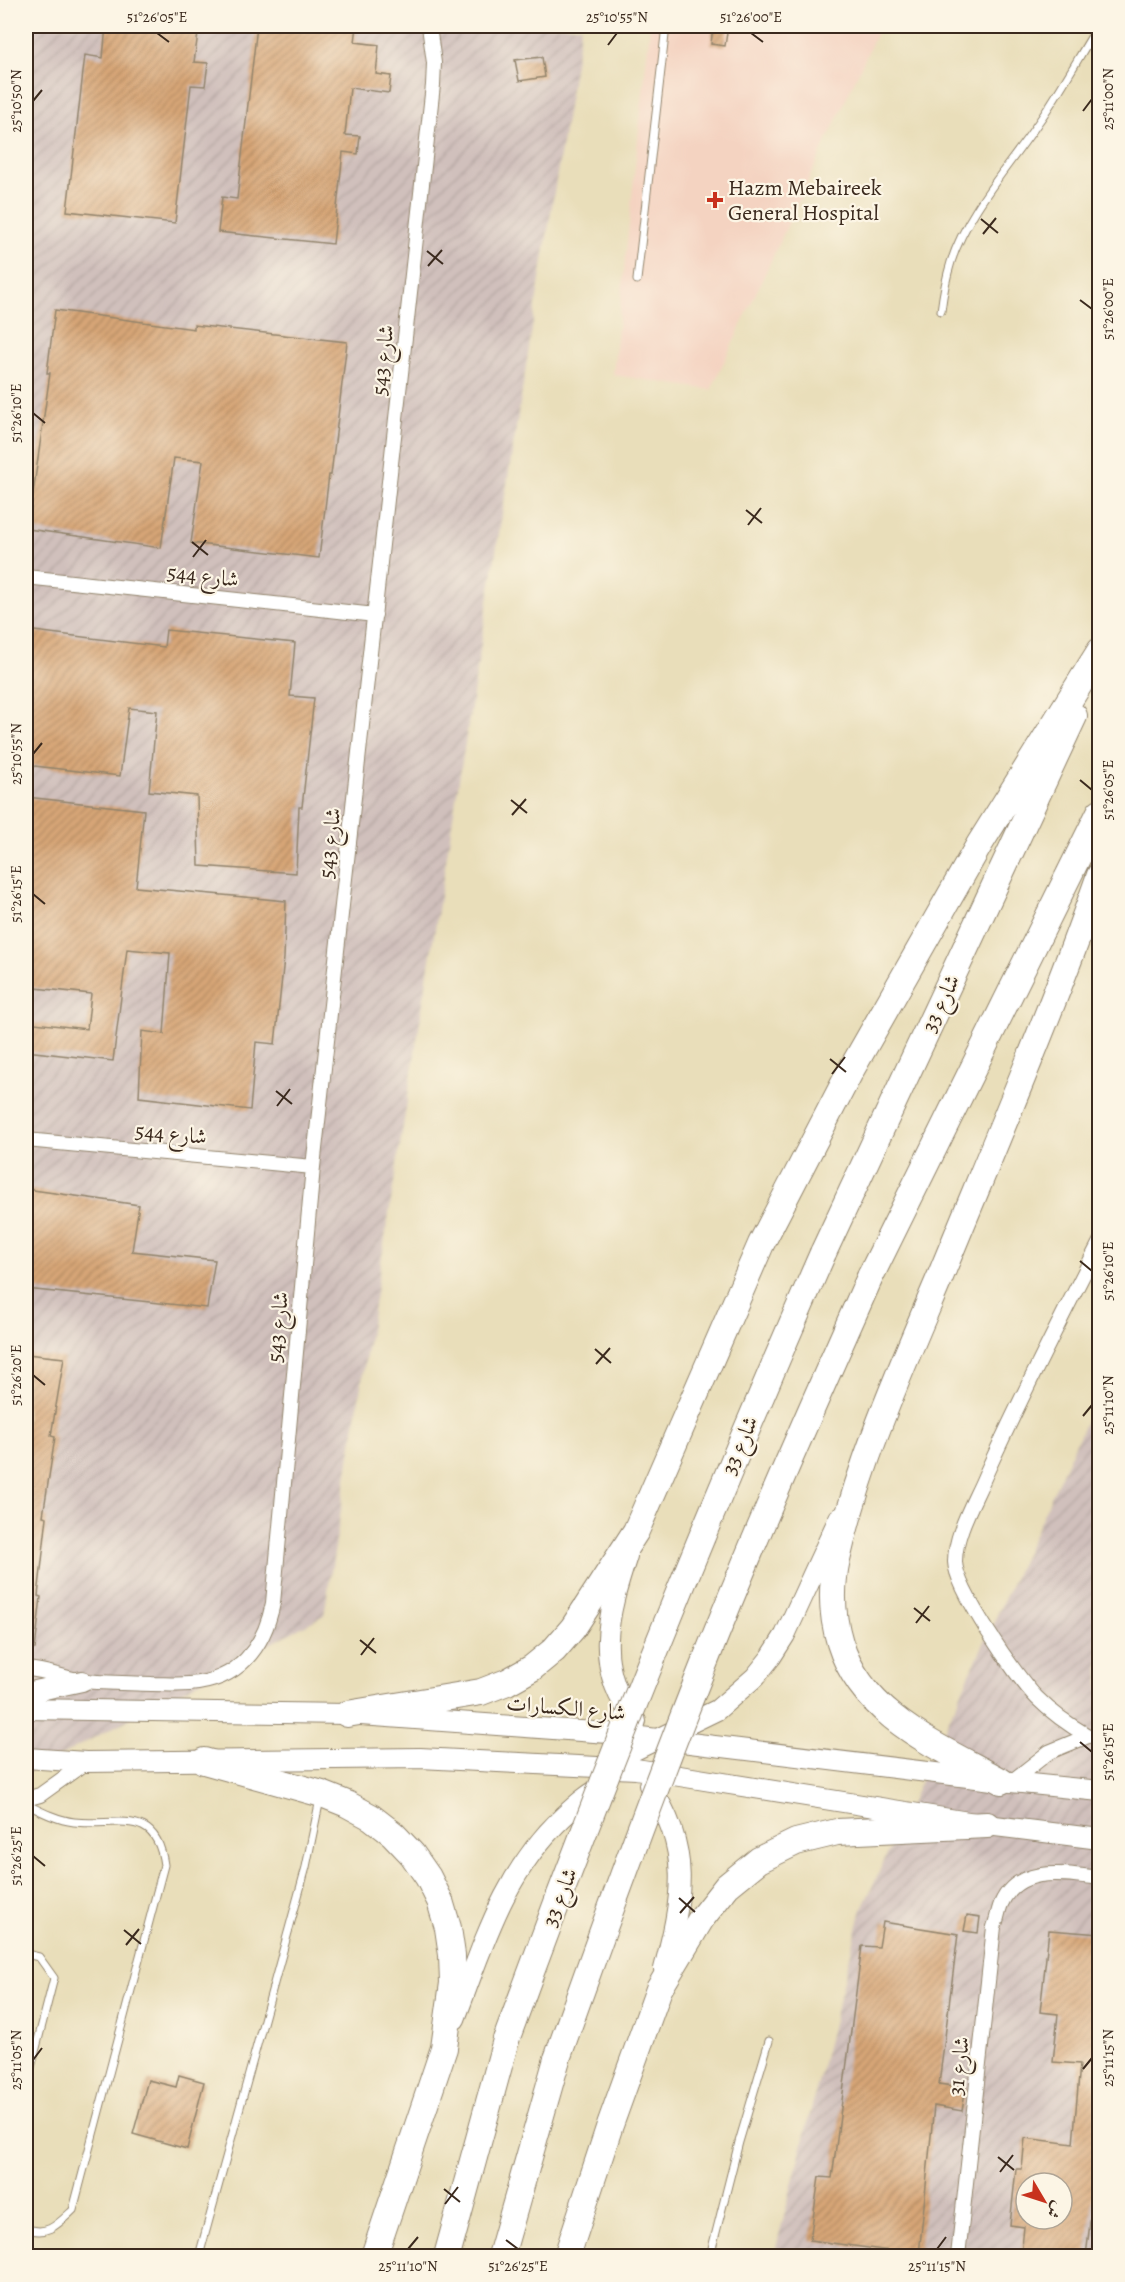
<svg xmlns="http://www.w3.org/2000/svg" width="1125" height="2282" font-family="Alegreya,Amiri,serif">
  <defs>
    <pattern id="industrial-furrows" width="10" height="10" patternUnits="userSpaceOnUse" patternTransform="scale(1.5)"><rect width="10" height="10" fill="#d0c0bc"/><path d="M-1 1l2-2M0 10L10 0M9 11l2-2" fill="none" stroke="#b4a5a1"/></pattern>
    <pattern id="building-hatch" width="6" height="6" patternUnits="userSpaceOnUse" patternTransform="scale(1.5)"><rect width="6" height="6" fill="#d7a677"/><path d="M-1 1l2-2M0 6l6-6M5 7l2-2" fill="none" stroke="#b08761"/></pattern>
  </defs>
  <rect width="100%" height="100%" fill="#fcf5e5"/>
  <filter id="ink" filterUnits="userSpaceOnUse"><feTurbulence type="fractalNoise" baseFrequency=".0167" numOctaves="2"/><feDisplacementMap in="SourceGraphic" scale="12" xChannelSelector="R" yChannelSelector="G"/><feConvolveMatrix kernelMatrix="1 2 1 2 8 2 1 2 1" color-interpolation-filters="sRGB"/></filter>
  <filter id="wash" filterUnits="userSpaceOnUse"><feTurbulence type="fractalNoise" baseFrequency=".008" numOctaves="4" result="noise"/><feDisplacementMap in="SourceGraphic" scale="24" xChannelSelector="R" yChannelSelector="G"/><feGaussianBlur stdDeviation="1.35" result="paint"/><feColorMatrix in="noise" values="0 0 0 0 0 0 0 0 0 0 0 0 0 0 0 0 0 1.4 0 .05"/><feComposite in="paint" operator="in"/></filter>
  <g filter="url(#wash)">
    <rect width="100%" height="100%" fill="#e9deba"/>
    <path fill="#f4d3c1" d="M650,26H880L711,390L613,375Z"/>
    <path fill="url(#industrial-furrows)" fill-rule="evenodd" d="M26,26H581L324,1615L26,1774Z
      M1099,1393V2256H774L862,1909ZM1026,2183H1062V2219H1026Z"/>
    <g id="blocks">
      <path fill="url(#building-hatch)" fill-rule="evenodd" d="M106,26H199L194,62L208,63L205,86L191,85L175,223L67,211L85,55L103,58Z
        M257,26H357L355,42L379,45L376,74L391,76L389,93L350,88L345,135L360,136L358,154L343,152L333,244L218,232L222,197L237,199Z
        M713,26H728L725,46L711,44Z
        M542,57L545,77L519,81L515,60Z
        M55,310L194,329V325L347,342L331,475H329L319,558L191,543L203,461L174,458L161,548L28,529L50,373H47Z
        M26,630L164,647L166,630L295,643L290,696L314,698L302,807H299L296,873L199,866L197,796L149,791L157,711L129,708L120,776L26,765V742L31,700H26Z
        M26,797L144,810L136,887L286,901L284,958L275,1044L256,1042L250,1110L139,1097L142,1031L164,1034L170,953L127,949L113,1061L26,1051V1022L87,1029L91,994L26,987Z
        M26,1189L139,1205L132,1251L215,1260L207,1308L26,1289Z
        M26,1354L64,1358L51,1436L55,1437L43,1516L47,1517L38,1596L41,1597L35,1649H26Z
        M967,1915L980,1917L978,1933L964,1931Z
        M883,1922L958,1934L939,2084L966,2088L962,2111L934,2106L919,2255L810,2240L819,2177L832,2178L862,1946L879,1947Z
        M1049,1930L1100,1934V2174L1096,2173L1086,2256H1021L1024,2227L1010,2225L1016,2169H1022L1025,2138L1073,2144L1080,2064L1053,2062L1058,2014L1040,2012ZM1026,2183H1062V2219H1026Z
        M179,2075L204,2082L187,2149L133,2134L148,2080L176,2087Z"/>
    </g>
  </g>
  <g filter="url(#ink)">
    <use href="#blocks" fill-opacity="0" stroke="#92846c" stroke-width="1.5"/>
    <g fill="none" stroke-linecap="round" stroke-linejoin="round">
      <defs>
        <path id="lane" d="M637,280L666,26
          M941,311C943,295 946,278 951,262C967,212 1009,166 1038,123C1060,92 1078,58 1098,26
          M26,1804C40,1811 57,1820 74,1822C116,1827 156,1805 164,1865L73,2210C58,2224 47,2237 26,2228
          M26,1954L39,1957L54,1978L26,2087
          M199,2256L306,1867L320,1799
          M710,2256L739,2142L769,2041"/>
        <path id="street" d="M26,577L375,615
          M26,1140L313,1167
          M26,1669C46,1670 64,1678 84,1681C106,1683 130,1683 152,1684C164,1684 177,1685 189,1684C238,1681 264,1648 273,1603L313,1167L433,85L434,63L429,26
          M1088,1736C1069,1725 1052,1713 1037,1698C1016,1677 956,1589 955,1562C955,1533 974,1502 985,1476C1021,1397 1060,1320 1100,1242
          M1011,1782L1049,1752L1088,1736
          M26,1799L40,1795L86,1762
          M958,2256L994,1927C997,1920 998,1911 1001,1904C1018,1864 1066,1874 1100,1878"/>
        <path id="secondary" d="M627,1556C608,1614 592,1669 636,1721
          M26,1693L82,1681
          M26,1709L347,1714L608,1733L1001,1781L1100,1791
          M26,1758L86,1762L420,1758L636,1769L987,1825L1100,1839
          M606,1764L717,1710L755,1677L771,1657L785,1635L839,1518
          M649,1785C693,1849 682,1899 664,1969
          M455,2019C484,1943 503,1874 563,1817C576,1805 589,1793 604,1786"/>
        <path id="highway" d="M823,1253L1074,716
          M870,1277L1100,812
          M347,1714L481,1692L507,1682L532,1668L554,1650L573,1628L636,1531L761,1244L851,1070L979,845L1100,651
          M204,1761L322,1794L347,1804L371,1817L393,1834L412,1854L428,1877L440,1901L448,1928L452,1955L453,1983L444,2048L374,2256
          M1001,1781C938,1746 863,1717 840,1643C832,1617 831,1587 837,1560C859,1462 901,1369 940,1277C995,1143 1052,1011 1100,875
          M447,2256L506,2040
          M501,2256L557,2059
          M567,2256L610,2125L659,1989L701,1919L727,1886L759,1860L796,1842L837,1832L987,1825"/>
      </defs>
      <use href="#lane" stroke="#92846c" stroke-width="9"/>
      <use href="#street" stroke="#92846c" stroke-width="16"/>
      <use href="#secondary" stroke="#92846c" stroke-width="22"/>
      <use href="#highway" stroke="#92846c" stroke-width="28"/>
      <use href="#lane" stroke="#fff" stroke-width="7"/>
      <use href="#street" stroke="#fff" stroke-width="14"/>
      <use href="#secondary" stroke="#fff" stroke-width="20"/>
      <use href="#highway" stroke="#fff" stroke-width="26"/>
      <defs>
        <path id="highway-bridge" d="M506,2040C603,1774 709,1512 823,1253
          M557,2059C604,1926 652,1794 704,1664C756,1533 813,1405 870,1277"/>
      </defs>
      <use href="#highway-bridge" stroke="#92846c" stroke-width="28" stroke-linecap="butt"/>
      <use href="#highway-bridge" stroke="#fff" stroke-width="26"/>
    </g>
  </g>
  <path fill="none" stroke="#3b2a1e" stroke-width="2" d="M157,33L169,42M751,33L763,42M608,45L617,33M33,101L42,90M1083,111L1092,99M981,219L998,233M983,234L996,218M427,251L443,264M428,266L442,250M1080,300L1092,309M33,413L45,423M746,510L762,523M748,525L761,508M192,542L208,555M193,557L206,540M33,754L42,743M1080,780L1092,790M511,800L527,813M512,815L526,799M33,894L45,904M830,1059L846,1072M832,1074L845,1057M276,1091L292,1104M277,1106L290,1089M1080,1261L1092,1271M595,1349L611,1363M596,1364L610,1348M33,1375L45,1385M1083,1416L1092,1405M914,1608L930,1621M916,1623L929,1606M360,1640L376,1653M361,1655L374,1638M1080,1742L1092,1752M33,1856L45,1866M679,1898L695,1912M680,1913L694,1897M124,1930L141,1944M126,1945L139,1929M33,2060L42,2048M1083,2069L1092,2058M998,2157L1014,2170M1000,2172L1013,2155M444,2189L460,2202M445,2204L458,2187M506,2240L518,2249M408,2249L418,2237M937,2249L946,2237"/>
  <path fill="#c8321e" stroke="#fcf5e5" stroke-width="2" d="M712 191h6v6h6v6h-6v6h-6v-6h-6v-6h6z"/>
  <g text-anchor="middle" stroke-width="4.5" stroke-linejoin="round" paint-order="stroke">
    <g font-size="22" fill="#3b2a1e" stroke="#fcf5e5" text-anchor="start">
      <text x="728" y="195">Hazm Mebaireek<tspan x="728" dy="25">General Hospital</tspan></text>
    </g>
    <g font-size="22" fill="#3b2a1e" stroke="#fcf5e5">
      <text transform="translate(382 360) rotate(-84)" y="8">شارع 543</text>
      <text transform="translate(203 575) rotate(6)" y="8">شارع 544</text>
      <text transform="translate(329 843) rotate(-84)" y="8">شارع 543</text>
      <text transform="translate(940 1003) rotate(-65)" y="8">شارع 33</text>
      <text transform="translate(171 1133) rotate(5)" y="8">شارع 544</text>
      <text transform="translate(277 1327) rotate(-85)" y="8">شارع 543</text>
      <text transform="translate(739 1445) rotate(-67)" y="8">شارع 33</text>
      <text transform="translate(566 1707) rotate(5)" y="8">شارع الكسارات</text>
      <text transform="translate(559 1897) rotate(-69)" y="8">شارع 33</text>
      <text transform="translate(958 2066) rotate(-84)" y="8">شارع 31</text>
    </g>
  </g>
  <rect width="1125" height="2282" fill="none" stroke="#fcf5e5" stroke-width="66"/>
  <g transform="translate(1044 2201) rotate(129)"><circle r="28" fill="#fcf5e5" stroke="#afa495" stroke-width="1.5"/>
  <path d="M0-4.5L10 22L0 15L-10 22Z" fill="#c8321e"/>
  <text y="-9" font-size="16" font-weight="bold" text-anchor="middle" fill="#3b2a1e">ش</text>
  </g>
  <rect x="33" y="33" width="1059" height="2216" fill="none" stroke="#3b2a1e" stroke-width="2"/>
  <g font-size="15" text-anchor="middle" fill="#3b2a1e">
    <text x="157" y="22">51°26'05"E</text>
    <text x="617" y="22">25°10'55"N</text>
    <text x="751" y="22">51°26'00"E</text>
    <text transform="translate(1108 99) rotate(-90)" y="5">25°11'00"N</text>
    <text transform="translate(16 101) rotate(-90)" y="5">25°10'50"N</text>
    <text transform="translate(1108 309) rotate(-90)" y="5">51°26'00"E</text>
    <text transform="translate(16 413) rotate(-90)" y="5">51°26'10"E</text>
    <text transform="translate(16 754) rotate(-90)" y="5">25°10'55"N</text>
    <text transform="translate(1108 790) rotate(-90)" y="5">51°26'05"E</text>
    <text transform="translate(16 894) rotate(-90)" y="5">51°26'15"E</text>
    <text transform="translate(1108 1271) rotate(-90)" y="5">51°26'10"E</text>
    <text transform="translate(16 1375) rotate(-90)" y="5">51°26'20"E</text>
    <text transform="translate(1108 1405) rotate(-90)" y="5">25°11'10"N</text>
    <text transform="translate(1108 1752) rotate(-90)" y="5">51°26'15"E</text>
    <text transform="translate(16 1856) rotate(-90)" y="5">51°26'25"E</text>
    <text transform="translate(1108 2058) rotate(-90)" y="5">25°11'15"N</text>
    <text transform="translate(16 2060) rotate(-90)" y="5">25°11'05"N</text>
    <text x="408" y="2271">25°11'10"N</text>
    <text x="518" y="2271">51°26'25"E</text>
    <text x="937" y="2271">25°11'15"N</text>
  </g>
</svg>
